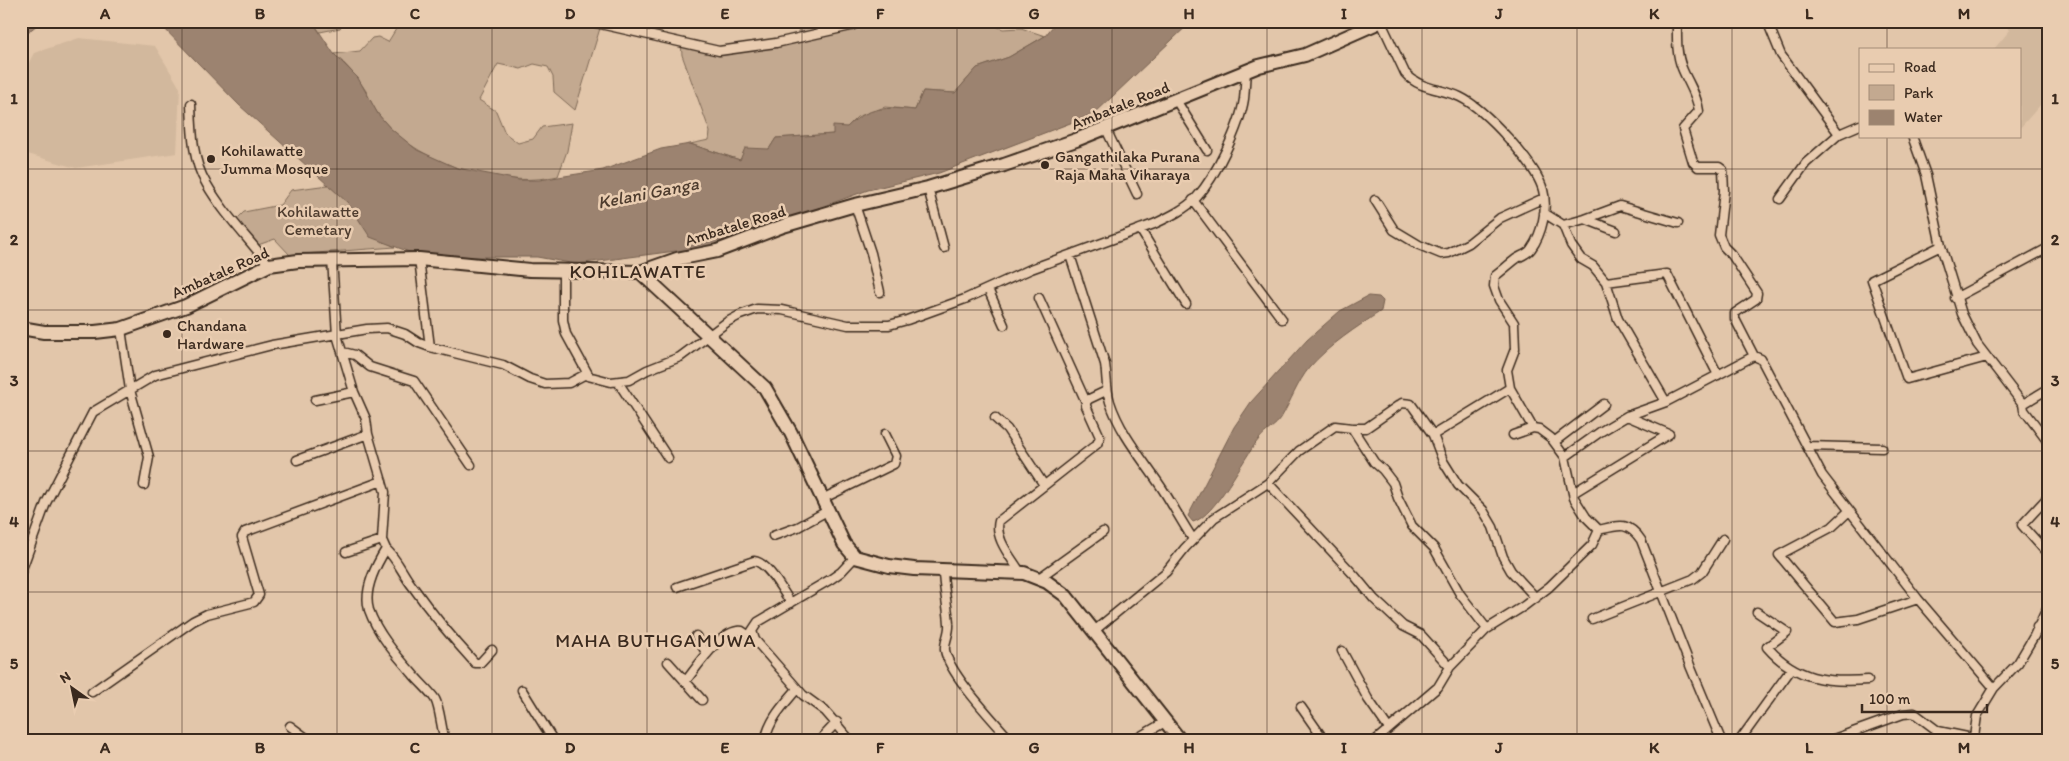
<svg xmlns="http://www.w3.org/2000/svg" width="2069" height="761" font-family="Itim,sans-serif">
  <rect width="100%" height="100%" fill="#e2c6aa"/>
  <filter id="ink" filterUnits="userSpaceOnUse"><feTurbulence type="fractalNoise" baseFrequency=".02" numOctaves="2"/><feDisplacementMap in="SourceGraphic" scale="10" xChannelSelector="R" yChannelSelector="G"/><feConvolveMatrix kernelMatrix="1 2 1 2 8 2 1 2 1" color-interpolation-filters="sRGB"/></filter>
  <g filter="url(#ink)">
    <path fill="#d2b89d" d="M1999,21H2048V96L2020,128V49H1994L2010,30Z
      M79,38L155,46L180,88L177,153L76,168L21,152V77L34,53Z"/>
    <path fill="#c3a990" stroke="#7f6a57" d="M312,21H346L340,28L320,32Z
      M401,21H587L601,25L575,110L554,92L553,77L548,67L534,64L521,69L498,64L479,100L496,111L505,133L518,143L533,139L542,127L572,123L567,151L558,176C500,189 415,164 379,115C373,108 370,99 366,91C357,77 347,65 334,54L360,51L372,38L378,37L388,42Z
      M801,21H983L1003,29L1021,28L1045,36L1009,57L977,68L955,93L923,91L915,110L885,107L857,117L847,127L834,134L776,138L769,149L740,160L690,144L709,140L710,132L682,55L681,43L719,51L796,39Z
      M328,185L349,200L371,234L395,247L290,255L275,239L258,245L237,219L244,212L280,205L291,190Z"/>
    <path fill="#9c836f" stroke="#755f4f" d="M21,21H42L28,32L21,44Z
      M157,21H312L334,54L358,78L378,114L390,128L417,150L457,168L519,180H539L603,170L661,149L690,144L740,160L745,148L769,149L776,138L833,134V126L847,127C869,106 886,107 915,110L923,91L955,93L977,68L1009,57L1045,36L1057,21H1192L1094,114L939,173L868,190L714,246L576,264L537,257H448L412,253L370,237L348,203L239,105Z
      M1368,296L1379,297L1383,301L1381,311C1356,328 1330,344 1309,368C1297,383 1291,401 1281,418C1276,426 1265,431 1259,439C1243,458 1216,516 1193,522L1188,516L1234,427L1251,402L1307,340L1340,311Z"/>
    <g fill="none" stroke-linecap="round" stroke-linejoin="round">
      <defs>
        <path id="minor" d="M587,21L719,51L776,43L851,26L861,21
          M1677,21C1677,37 1676,53 1682,68C1688,83 1697,94 1699,111L1683,129L1693,162L1698,167H1719L1723,170L1724,191L1719,235L1724,247L1732,255L1757,293L1756,299L1735,313V319L1754,356
          M1767,21L1781,55L1839,134L1860,125
          M1381,22L1405,73C1420,90 1441,88 1460,97C1485,109 1536,164 1543,190C1548,208 1542,234 1531,249C1528,254 1520,256 1516,259C1508,265 1502,271 1495,276L1494,286L1499,300L1514,323L1515,349L1507,370L1510,388L1533,428
          M1176,100L1207,150
          M191,104C192,130 192,160 206,183C223,213 248,238 269,265
          M1106,129L1137,194
          M1912,136L1926,175L1941,246L1962,314L1977,344L2023,404L2024,410L2048,442
          M928,188L944,248
          M1780,199L1806,163L1839,134
          M1193,200L1282,319
          M1375,200L1394,230L1419,245L1441,254L1449,253L1469,243L1500,218L1544,198
          M855,205L871,253L880,292
          M1544,213L1563,225L1585,219L1616,231
          M1585,219L1620,206L1678,223
          M1563,225L1571,245L1581,259L1593,266L1606,282
          M1140,229L1186,304
          M1941,246L1872,280L1907,379L1987,357
          M1070,255L1105,364C1107,377 1106,389 1110,402C1121,436 1147,464 1165,493C1175,509 1183,524 1193,539
          M332,259L337,335L354,392L366,419L368,434L385,492L382,540L386,549C376,565 363,590 369,610C377,633 396,655 412,673C419,682 429,690 435,699C440,708 441,728 445,740
          M419,259L430,347
          M563,270V320L566,334L589,376
          M988,289L1004,325
          M1039,298L1086,402
          M1955,298L2048,248
          M121,329L130,390L149,457L144,485
          M343,352L355,355L370,367L414,381L471,465
          M618,382L668,458
          M315,400L354,392
          M1666,402L1618,319L1606,282L1667,274L1718,375
          M2023,404L2048,389
          M995,418L1007,429L1044,485
          M1352,428L1374,462L1383,470L1393,483L1398,498L1412,526L1434,548L1460,594L1487,629
          M1433,435L1510,388
          M1513,435L1533,428L1539,429L1551,438L1565,457L1574,498L1586,517L1599,530
          M1554,442L1604,404
          M1807,446L1882,448
          M1565,457L1600,432L1627,416L1666,402L1754,356L1761,359L1822,475L1918,599L1994,688L1977,716L1974,737
          M297,460L368,434
          M1268,483L1355,576L1374,599L1403,626L1421,635L1450,667
          M1573,493L1669,434L1627,416
          M2048,497L2022,525L2048,554
          M824,498L894,464L896,456L885,434
          M1848,512L1832,527L1779,555L1835,622L1858,619L1918,599
          M773,536L798,527L829,510
          M386,549C398,560 403,575 413,587C432,614 453,639 475,663H480L492,650
          M346,552L382,540
          M943,570C943,588 948,605 949,624C950,633 944,642 945,650C948,672 991,718 1006,735
          M21,572L46,503L93,412L155,375L272,345L367,329L387,328L405,334L419,343L430,347L503,365L530,379L545,384L569,383L584,375L611,382L629,380L647,370L680,357L727,322L740,315L757,309L782,310L848,325H889L907,320L965,299L1031,269L1154,224C1169,217 1186,209 1197,197C1216,176 1240,126 1244,99C1245,90 1245,81 1246,72
          M1020,572C1011,557 994,538 999,521L1097,444L1100,437L1086,406V402L1089,399L1106,391
          M1039,578L1103,532
          M677,587L754,561C768,562 783,592 791,603
          M1757,612L1787,632L1767,647C1796,680 1827,683 1868,680
          M1592,619L1693,579L1702,572L1723,539
          M2037,627L2048,634
          M1094,631L1166,572L1185,548L1214,518L1268,483L1299,451L1335,426L1352,428H1366L1402,403L1411,404L1433,435L1443,461L1458,485L1483,510L1493,527L1503,557L1511,571L1536,598
          M696,636L707,654
          M1342,651L1368,699L1389,729
          M668,662L702,700
          M685,682C697,667 722,628 742,631L754,639
          M1994,688L2018,663L2034,636L2048,606
          M522,690L553,740
          M92,692L193,621L207,614L254,602L259,595L242,537L245,532L382,481
          M1301,707L1324,740
          M290,726L309,740
          M765,740C771,717 782,707 797,689
          M820,740L837,722
          M850,740L825,711L803,695L755,640L752,631L758,622L831,579L841,572L855,557
          M1134,740L1165,722
          M1376,740L1438,687L1450,667L1487,629L1524,606L1549,587L1592,545L1599,530C1619,525 1628,521 1641,540L1691,668L1721,740
          M1740,740L1792,668
          M1831,740L1903,714L1914,713L1938,731L1977,739"/>
        <path id="primary" d="M640,272L765,388L791,433L844,544L855,557L889,566L914,569L1024,573L1047,582L1066,596L1180,740
          M21,328L44,332H95L121,329L186,306L269,265L298,261L419,259L530,270L640,272L677,259L717,251L783,226L855,205L928,188L1004,165L1076,140L1259,66L1305,55L1382,21"/>
      </defs>
      <use href="#minor" stroke="#3b2a1e" stroke-width="11"/>
      <use href="#primary" stroke="#3b2a1e" stroke-width="16"/>
      <use href="#minor" stroke="#e9ccb0" stroke-width="8"/>
      <use href="#primary" stroke="#e9ccb0" stroke-width="12"/>
    </g>
  </g>
  <path fill="none" stroke="#3b2a1e" stroke-width="1" stroke-opacity="0.55" d="M182,21V740M337,21V740M492,21V740M647,21V740M802,21V740M957,21V740M1112,21V740M1267,21V740M1422,21V740M1577,21V740M1732,21V740M1887,21V49M1887,136V740M21,169H2048M21,310H2048M21,451H2048M21,592H2048"/>
  <g fill="#3b2a1e" stroke="#e9ccb0" stroke-width="2">
    <circle cx="211" cy="159" r="5"/>
    <circle cx="1045" cy="165" r="5"/>
    <circle cx="167" cy="334" r="5"/>
  </g>
  <g text-anchor="middle" stroke-width="5" stroke-linejoin="round" paint-order="stroke">
    <g font-size="16" fill="#3b2a1e" stroke="#e9ccb0">
      <text transform="translate(1120 105) rotate(-22)" y="6">Ambatale Road</text>
      <text transform="translate(735 225) rotate(-17)" y="6">Ambatale Road</text>
      <text transform="translate(220 272) rotate(-24)" y="6">Ambatale Road</text>
    </g>
    <g font-size="16" fill="#3b2a1e" stroke="#e9ccb0" text-anchor="start">
      <text x="221" y="156">Kohilawatte<tspan x="221" dy="18">Jumma Mosque</tspan></text>
      <text x="1055" y="162">Gangathilaka Purana<tspan x="1055" dy="18">Raja Maha Viharaya</tspan></text>
      <text x="177" y="331">Chandana<tspan x="177" dy="18">Hardware</tspan></text>
    </g>
    <g font-size="16" fill="#4f3d2f" stroke="#e9ccb0">
      <text x="318" y="217">Kohilawatte<tspan x="318" dy="18">Cemetary</tspan></text>
    </g>
    <g font-size="18" font-style="italic" fill="#4e3c2e" stroke="#e9ccb0">
      <text transform="translate(648 193) rotate(-11)" y="6">Kelani Ganga</text>
    </g>
    <g font-size="19" letter-spacing="1" fill="#3b2a1e" stroke="#e9ccb0">
      <text x="638" y="278">KOHILAWATTE</text>
      <text x="656" y="647">MAHA BUTHGAMUWA</text>
    </g>
  </g>
  <rect width="2069" height="761" fill="none" stroke="#e9ccb0" stroke-width="55"/>
  <rect x="1859" y="48" width="162" height="90" fill="#e9ccb0" stroke="#a38b76"/>
  <rect x="1869" y="64" width="25" height="8" fill="#e9ccb0" stroke="#a38b76"/>
  <text x="1904" y="72" font-size="15" fill="#3b2a1e">Road</text>
  <rect x="1869" y="85" width="25" height="15" fill="#c3a990" stroke="#a38b76"/>
  <text x="1904" y="98" font-size="15" fill="#3b2a1e">Park</text>
  <rect x="1869" y="110" width="25" height="15" fill="#9c836f" stroke="#a38b76"/>
  <text x="1904" y="122" font-size="15" fill="#3b2a1e">Water</text>
  <g transform="translate(72 688) rotate(327)" stroke="#e9ccb0" stroke-width="4" paint-order="stroke">
  <path d="M0-4L9 19L0 12L-9 19Z" fill="#3b2a1e"/>
  <text y="-8" font-size="14" font-weight="bold" text-anchor="middle" fill="#3b2a1e">N</text>
  </g>
  <path d="M1862 704v8h125v-8" fill="none" stroke="#3b2a1e" stroke-width="2.5"/>
  <text x="1869" y="704" font-size="15" fill="#3b2a1e" stroke="#e9ccb0" stroke-width="4" paint-order="stroke">100 m</text>
  <rect x="28" y="28" width="2014" height="706" fill="none" stroke="#3b2a1e" stroke-width="2"/>
  <g font-size="16" text-anchor="middle" font-weight="bold" fill="#3b2a1e">
    <text x="105" y="19">A</text>
    <text x="260" y="19">B</text>
    <text x="415" y="19">C</text>
    <text x="570" y="19">D</text>
    <text x="725" y="19">E</text>
    <text x="880" y="19">F</text>
    <text x="1034" y="19">G</text>
    <text x="1189" y="19">H</text>
    <text x="1344" y="19">I</text>
    <text x="1499" y="19">J</text>
    <text x="1654" y="19">K</text>
    <text x="1809" y="19">L</text>
    <text x="1964" y="19">M</text>
    <text x="14" y="104">1</text>
    <text x="2055" y="104">1</text>
    <text x="14" y="245">2</text>
    <text x="2055" y="245">2</text>
    <text x="14" y="386">3</text>
    <text x="2055" y="386">3</text>
    <text x="14" y="527">4</text>
    <text x="2055" y="527">4</text>
    <text x="14" y="669">5</text>
    <text x="2055" y="669">5</text>
    <text x="105" y="753">A</text>
    <text x="260" y="753">B</text>
    <text x="415" y="753">C</text>
    <text x="570" y="753">D</text>
    <text x="725" y="753">E</text>
    <text x="880" y="753">F</text>
    <text x="1034" y="753">G</text>
    <text x="1189" y="753">H</text>
    <text x="1344" y="753">I</text>
    <text x="1499" y="753">J</text>
    <text x="1654" y="753">K</text>
    <text x="1809" y="753">L</text>
    <text x="1964" y="753">M</text>
  </g>
</svg>
